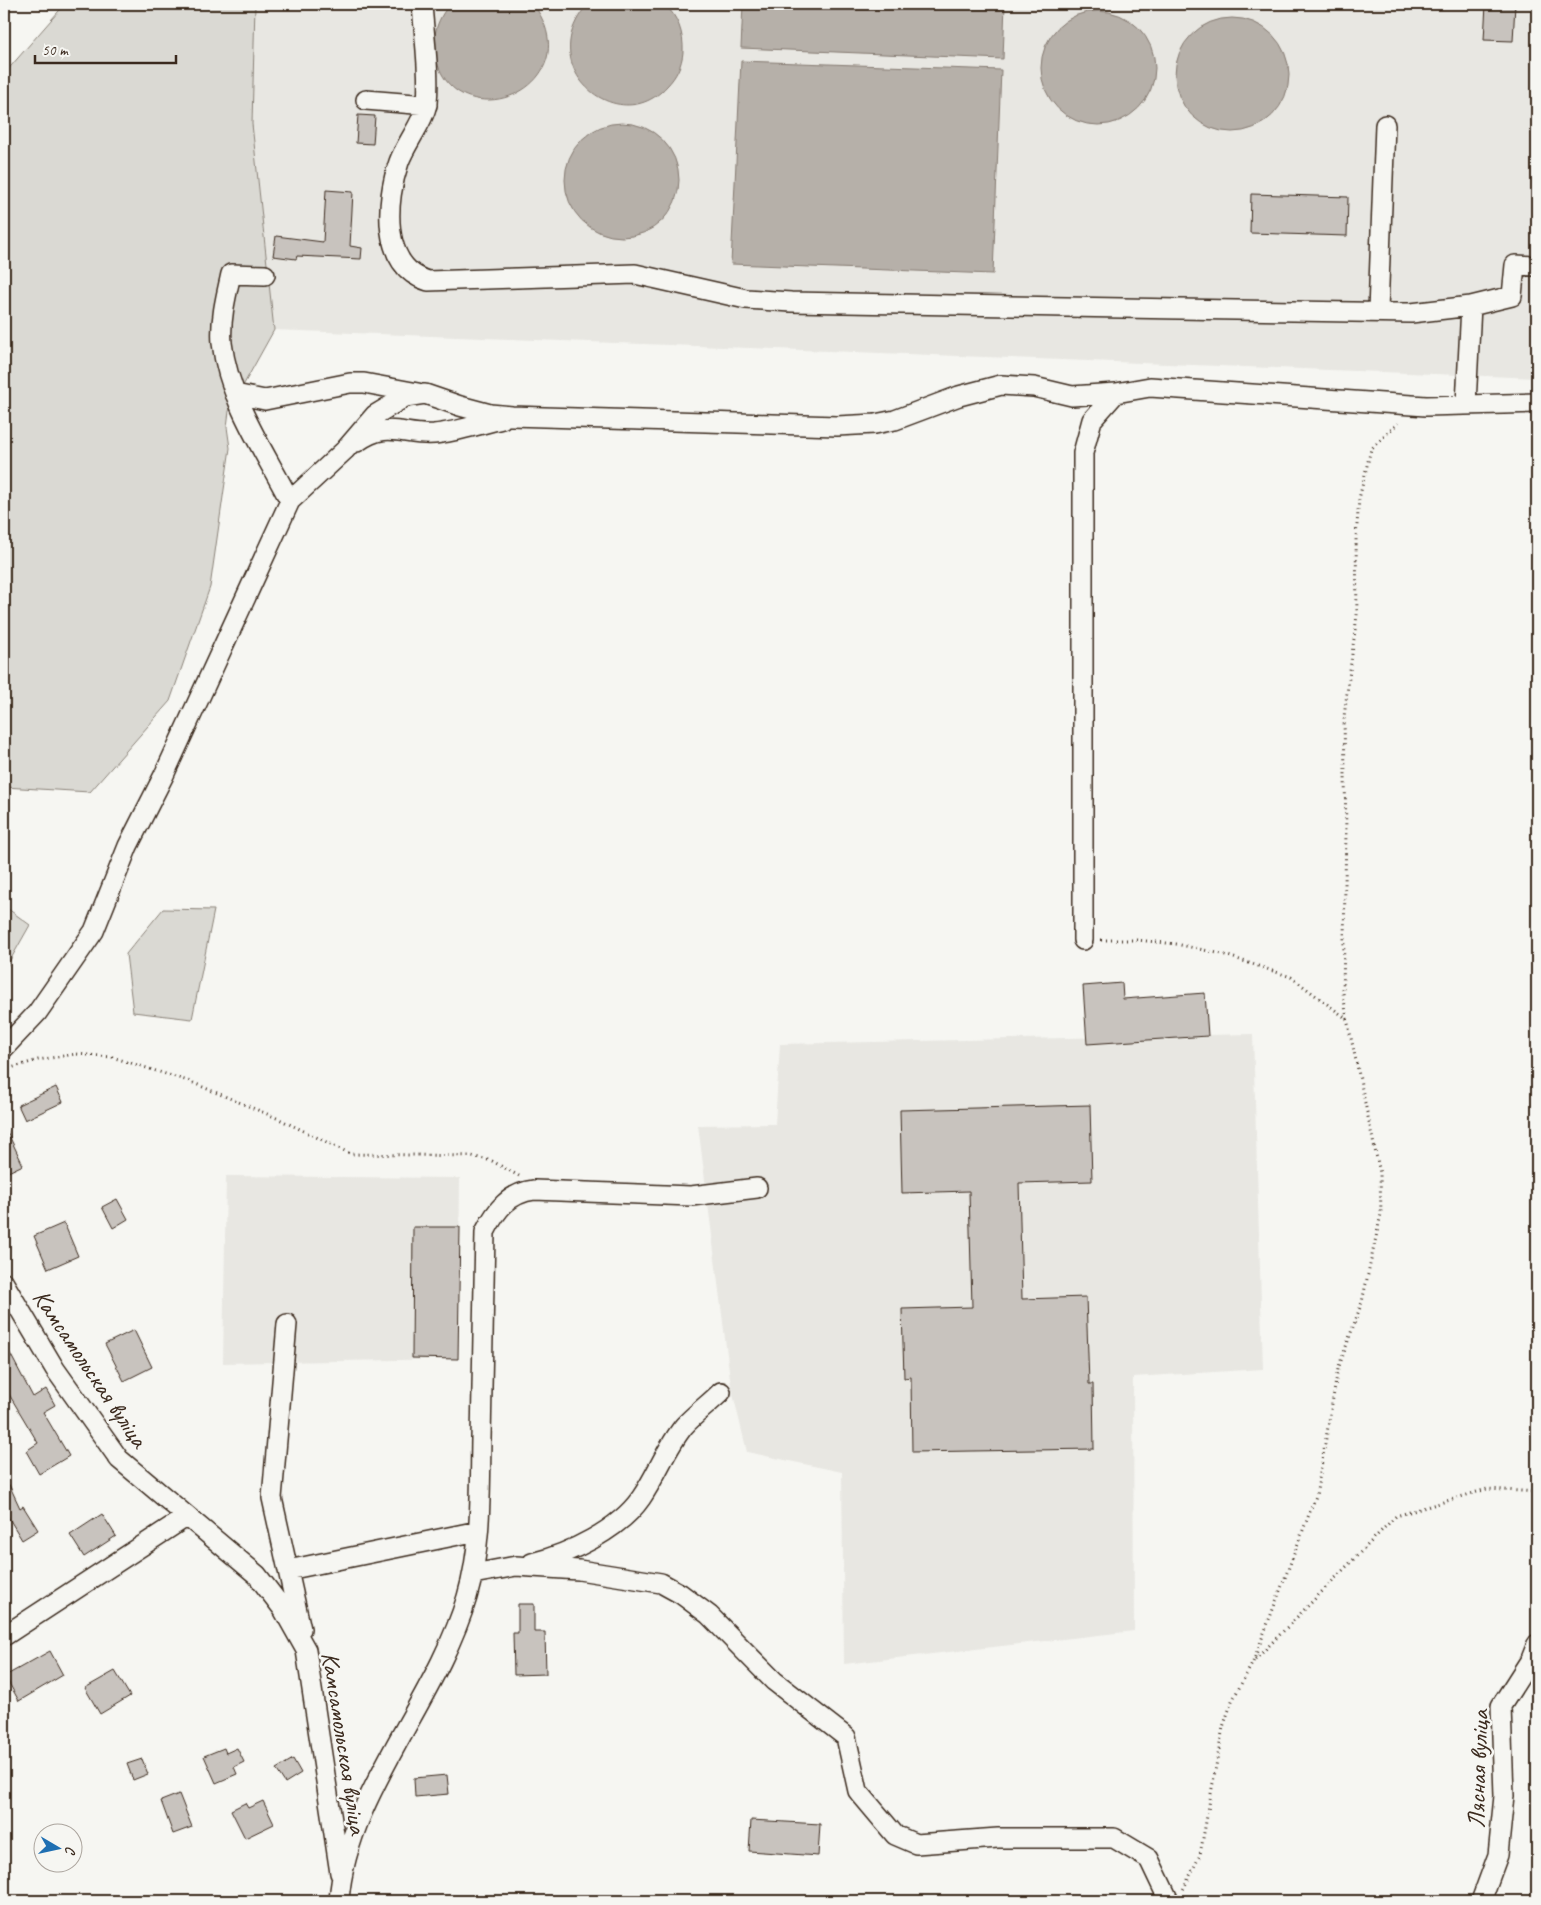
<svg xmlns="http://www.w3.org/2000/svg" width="1541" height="1905" font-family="Caveat,sans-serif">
  <rect width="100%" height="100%" fill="#f6f6f2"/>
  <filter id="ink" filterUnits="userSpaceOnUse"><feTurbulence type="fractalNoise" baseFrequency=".02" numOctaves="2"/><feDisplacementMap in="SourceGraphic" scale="10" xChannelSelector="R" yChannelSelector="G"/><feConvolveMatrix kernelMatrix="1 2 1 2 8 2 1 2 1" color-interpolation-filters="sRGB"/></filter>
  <g filter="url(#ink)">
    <path fill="#e8e7e2" d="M255,4H1537V378L274,330L252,124Z
      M1253,1034L1263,1369L1133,1377L1134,1631L844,1664L842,1472L747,1452L731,1386L698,1125L775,1124L780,1044Z
      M226,1176L460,1178L458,1359L223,1363Z"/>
    <path fill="#dad9d3" stroke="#8a8278" d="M65,4H255L252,124L274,330L229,411L227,427L230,448L210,587L170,701L90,792L4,787V74Z
      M4,906L30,925L4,971Z
      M163,909L214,910L192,1019L133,1012L126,954Z"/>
    <path fill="#b6b0a9" stroke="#857a71" d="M450,4L534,5C594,91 450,143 435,53C432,35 438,18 450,4Z
      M588,4H664C678,16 684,34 683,52C682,65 676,77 667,86C620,140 531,68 588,4Z
      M743,4H1005L1003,59L741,48Z
      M1041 68a57 57 0 1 1 114 0a57 57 0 1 1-114 0Z
      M1175 75a57 57 0 1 1 114 0a57 57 0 1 1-114 0Z
      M741,61L1001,70L993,274L731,264Z
      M565 180a57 57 0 1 1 114 0a57 57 0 1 1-114 0Z"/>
    <path fill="#c8c3be" stroke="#3b2a1e" d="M1486,4H1515L1513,41L1484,40Z
      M358,115L375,116L373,144L356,143Z
      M326,190L353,192L350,246L362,248L361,259L297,256L296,259L273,256L276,236L323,242Z
      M1251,194L1348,197L1347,236L1250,233Z
      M1122,983L1123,999L1205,993L1208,1036L1087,1044L1083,986Z
      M56,1087L63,1102L25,1120L18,1105Z
      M1090,1105L1092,1181L1019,1183L1022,1299L1086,1297L1089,1384H1093L1094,1449L912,1452L911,1377L904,1378L902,1309L972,1307L969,1191L902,1193L900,1110Z
      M4,1125L23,1165L4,1174Z
      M117,1199L128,1219L113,1228L102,1207Z
      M64,1223L78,1256L48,1269L34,1236Z
      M413,1227H460L458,1359L412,1358Z
      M134,1330L152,1367L124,1381L105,1344Z
      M4,1342L33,1397L46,1389L55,1405L43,1412L69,1456L39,1474L26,1451L38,1443L4,1386Z
      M4,1474L20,1508L23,1506L38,1530L22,1540L4,1510Z
      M102,1514L116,1536L84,1557L70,1535Z
      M518,1604H534V1632H545L546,1674L514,1675L513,1633H518Z
      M50,1651L63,1675L19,1701L5,1676Z
      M115,1671L130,1696L100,1714L85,1688Z
      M224,1748L226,1753L237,1748L244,1762L234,1767L237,1774L216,1783L204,1756Z
      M142,1759L148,1774L133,1780L127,1764Z
      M293,1759L301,1773L285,1783L276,1769Z
      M447,1775L449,1794L415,1797L414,1778Z
      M179,1794L192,1827L173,1834L161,1801Z
      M263,1801L274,1824L245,1838L231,1810L245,1803L248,1808Z
      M751,1820L820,1824L818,1856L749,1851Z"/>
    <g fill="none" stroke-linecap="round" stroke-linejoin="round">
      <defs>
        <path id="minor" d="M422,4C424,36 430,71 427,103C425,119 405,145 399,162C386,199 380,267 428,281L635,274L746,299L791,302L1411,313L1471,306L1512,296L1515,265L1537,266
          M366,100L427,105
          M265,275L231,274C226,296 220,320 222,343C229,401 264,450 290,501
          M1378,311L1385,125
          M235,394L265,400L350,383H364L418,393
          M1466,404L1471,306
          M357,442C388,420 402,436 434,434C456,432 480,424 502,419
          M1083,940V453L1092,420L1116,393L1150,387L1426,406L1537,403
          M4,1048L37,1013L94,931L128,846L164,775L290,501L345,450L375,415L405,397L425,394L460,406L490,414L512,416L837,426L875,424L895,420L959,396L1001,385L1034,387L1072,396L1116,393
          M4,1283L55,1369L119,1459L257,1575L283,1609L306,1650L340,1873
          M287,1324L272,1498L301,1629
          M532,1563C569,1554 619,1530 641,1498C657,1475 666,1448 684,1426C695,1414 709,1404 721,1392
          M288,1570L478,1531
          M473,1574L516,1566L579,1570L661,1583L681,1594L709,1615L774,1681L846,1737L858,1791L895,1835L916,1844L998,1838H1114L1149,1859L1169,1901
          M4,1636L186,1517
          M339,1901C346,1795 437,1700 467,1597C482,1546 480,1491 481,1439C482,1370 484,1301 485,1232C496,1210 509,1193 534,1190L691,1196L757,1188
          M1481,1901L1498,1855L1504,1796L1501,1706L1531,1659L1537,1644"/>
      </defs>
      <use href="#minor" stroke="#3b2a1e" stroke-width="22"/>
      <path stroke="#3b2a1e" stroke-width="3" stroke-dasharray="1 4" stroke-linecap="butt" d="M1101,940H1136L1176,944L1222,954L1291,977L1347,1019L1380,1173L1381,1214L1362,1302L1338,1369L1316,1496L1253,1662L1232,1701L1223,1727L1200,1855L1183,1890
        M1347,1019L1343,993L1346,832L1344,717L1357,615L1356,538L1359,499L1371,449L1398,423
        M4,1070L38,1060L76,1054L112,1057L191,1082L279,1119L351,1154L472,1156L492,1161L519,1176
        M1255,1660L1396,1516L1487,1489L1537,1492"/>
      <use href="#minor" stroke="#f6f6f2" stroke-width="19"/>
    </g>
  </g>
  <g text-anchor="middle" stroke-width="5" stroke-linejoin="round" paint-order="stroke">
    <g font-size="25" fill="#3b2a1e" stroke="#f6f6f2">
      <text transform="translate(91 1368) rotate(56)" y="9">Камсамольская вуліца</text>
      <text transform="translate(345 1743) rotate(81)" y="9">Камсамольская вуліца</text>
      <text transform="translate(1477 1769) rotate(-88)" y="9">Лясная вуліца</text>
    </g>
  </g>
  <rect width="1541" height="1905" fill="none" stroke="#f6f6f2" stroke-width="20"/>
  <rect x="10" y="10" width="1521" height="1885" fill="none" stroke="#3b2a1e" stroke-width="2" filter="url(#ink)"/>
  <g transform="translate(58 1848) rotate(99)"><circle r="24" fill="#f6f6f2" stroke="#aba49d"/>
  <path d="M0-4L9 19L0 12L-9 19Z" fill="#1f6fb2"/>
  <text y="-8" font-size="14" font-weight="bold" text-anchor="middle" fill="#3b2a1e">С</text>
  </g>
  <path d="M35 55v8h141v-8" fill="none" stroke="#3b2a1e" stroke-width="2.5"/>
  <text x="42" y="55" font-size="15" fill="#3b2a1e" stroke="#f6f6f2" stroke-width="4" paint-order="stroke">50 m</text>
</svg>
